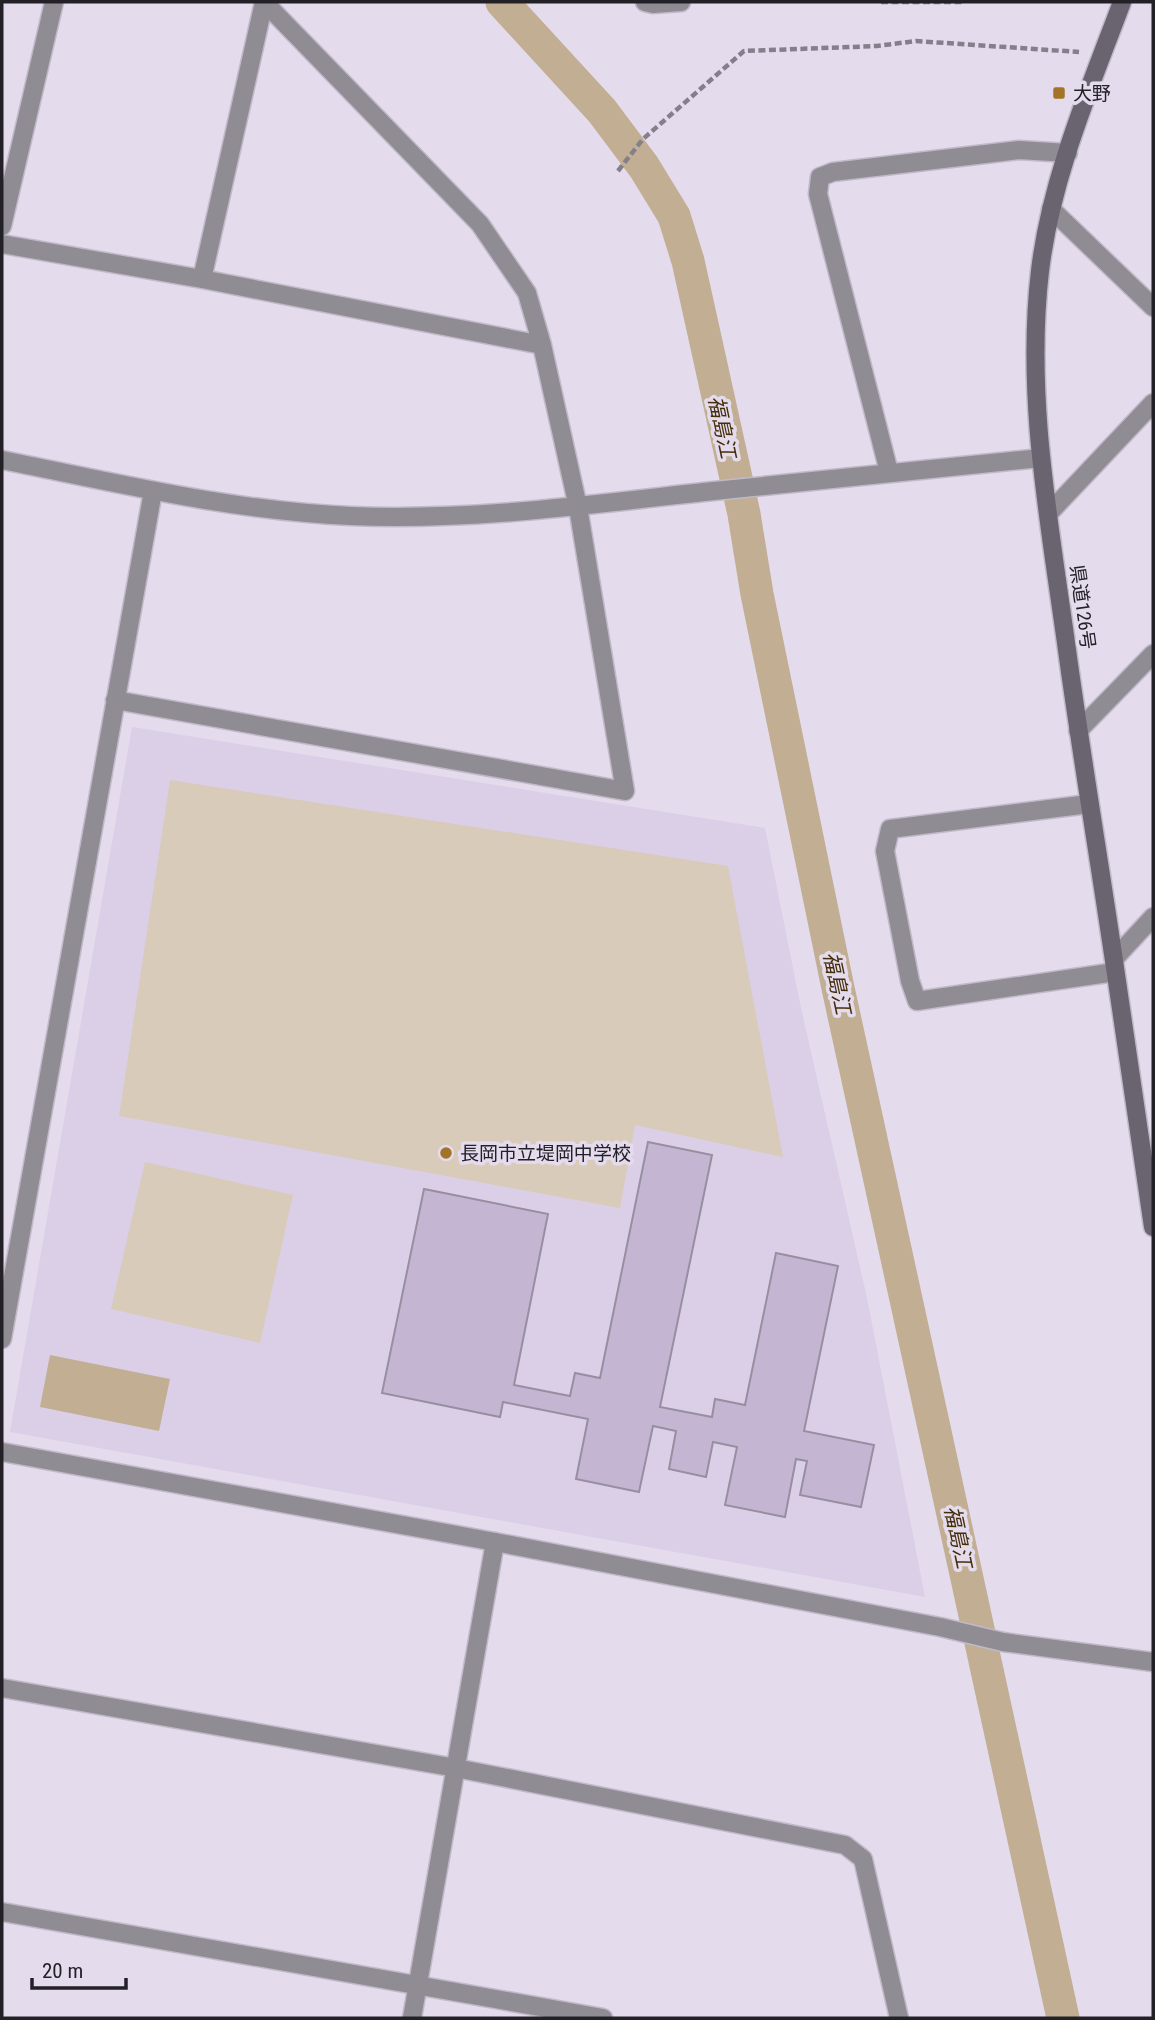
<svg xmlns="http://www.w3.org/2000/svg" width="1155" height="2020" font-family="'Roboto Condensed','Noto Sans JP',sans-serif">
  <rect width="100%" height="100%" fill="#e4dbed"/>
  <path fill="#dbcfe8" d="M132,727L765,828L801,1008L867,1298L925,1597L10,1432Z"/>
  <path fill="#d8cbb9" d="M170,780L728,866L783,1157L635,1125L620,1208L119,1116Z
    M145,1162L293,1195L260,1343L111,1309Z"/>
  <path fill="#c2ae92" d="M50,1355L170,1379L159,1431L40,1407Z"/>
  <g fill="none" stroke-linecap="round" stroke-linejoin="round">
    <path stroke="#c2ae92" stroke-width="33" d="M502,2L602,111L644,167L674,216L688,261L744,514L757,594L838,988L1063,2018"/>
  </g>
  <path fill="#c4b6d3" stroke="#978fa0" stroke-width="2" d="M648,1142L712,1155L660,1407L712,1417L715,1399L745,1405L776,1253L838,1266L804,1431L874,1445L861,1507L800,1495L807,1461L796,1459L785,1517L725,1505L737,1447L713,1442L706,1477L669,1469L676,1431L653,1426L639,1492L576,1479L588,1419L503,1402L500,1417L382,1393L424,1189L548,1214L514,1385L570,1396L575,1373L600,1378Z"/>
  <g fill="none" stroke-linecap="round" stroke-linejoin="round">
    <defs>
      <path id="minor" d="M645,2L653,4L681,2
        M1051,209L1153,307
        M2,226L54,2
        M2,244L202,279L542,345
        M202,279L264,2
        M2,460C117,483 233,511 351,516C470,521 587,505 704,492C817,480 929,469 1041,458
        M889,472L818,194L820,177L833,172L1019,150L1068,153
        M1049,513L1153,403
        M115,700L625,791L578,507L542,345L527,293L480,224L264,2
        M1078,731L1153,654
        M1089,804L890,829L885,851L910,981L917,1001L1115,972
        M1114,959L1153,917
        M2,1339L153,491
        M2,1452L495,1542L940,1627L1003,1642L1153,1662
        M2,1688L456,1768L845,1845L863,1859L899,2018
        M2,1912L603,2018"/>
      <path id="tertiary" d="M412,2018L495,1542"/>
      <path id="secondary" d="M1122,2C1090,88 1051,178 1040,271C1025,398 1050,525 1067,650C1081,752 1098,853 1113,954C1127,1045 1139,1136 1153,1227"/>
    </defs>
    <use href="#minor" stroke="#c1b9c9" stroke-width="21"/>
    <use href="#tertiary" stroke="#c1b9c9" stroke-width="21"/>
    <use href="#secondary" stroke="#c1b9c9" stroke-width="21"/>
    <path stroke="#857f8b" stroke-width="4.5" stroke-dasharray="7 3.5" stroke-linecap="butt" d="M881,2H963
      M618,171L643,139L744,51L877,46L916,41L1079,52"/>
    <use href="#minor" stroke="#8f8c93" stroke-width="18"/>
    <use href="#tertiary" stroke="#8f8c93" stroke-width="18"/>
    <use href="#secondary" stroke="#69646f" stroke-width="18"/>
  </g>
  <g fill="#a37327" stroke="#e4dbed" stroke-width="2.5">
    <rect x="1052" y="86" width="14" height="14" rx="3.5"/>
    <circle cx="446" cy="1153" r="7"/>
  </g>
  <g text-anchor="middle" stroke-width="7" stroke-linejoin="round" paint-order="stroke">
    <g font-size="19" fill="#232027" stroke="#e4dbed" text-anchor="start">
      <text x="1073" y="100">大野</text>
      <text x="460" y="1160">長岡市立堤岡中学校</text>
    </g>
    <g font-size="19" fill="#232027" stroke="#e4dbed">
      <text transform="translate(1083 607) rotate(82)" y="7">県道126号</text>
    </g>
    <g font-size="21" font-style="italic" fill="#442d09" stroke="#e4dbed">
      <text transform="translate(722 427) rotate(78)" y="7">福島江</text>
      <text transform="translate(837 983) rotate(78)" y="7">福島江</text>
      <text transform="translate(958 1537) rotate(78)" y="7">福島江</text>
    </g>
  </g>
  <rect width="1155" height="2020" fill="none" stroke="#232027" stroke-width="7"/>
  <path d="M32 1978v10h94v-10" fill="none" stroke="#232027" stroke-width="3.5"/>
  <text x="42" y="1978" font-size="21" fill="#232027" stroke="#e4dbed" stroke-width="5" paint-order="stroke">20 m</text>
</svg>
